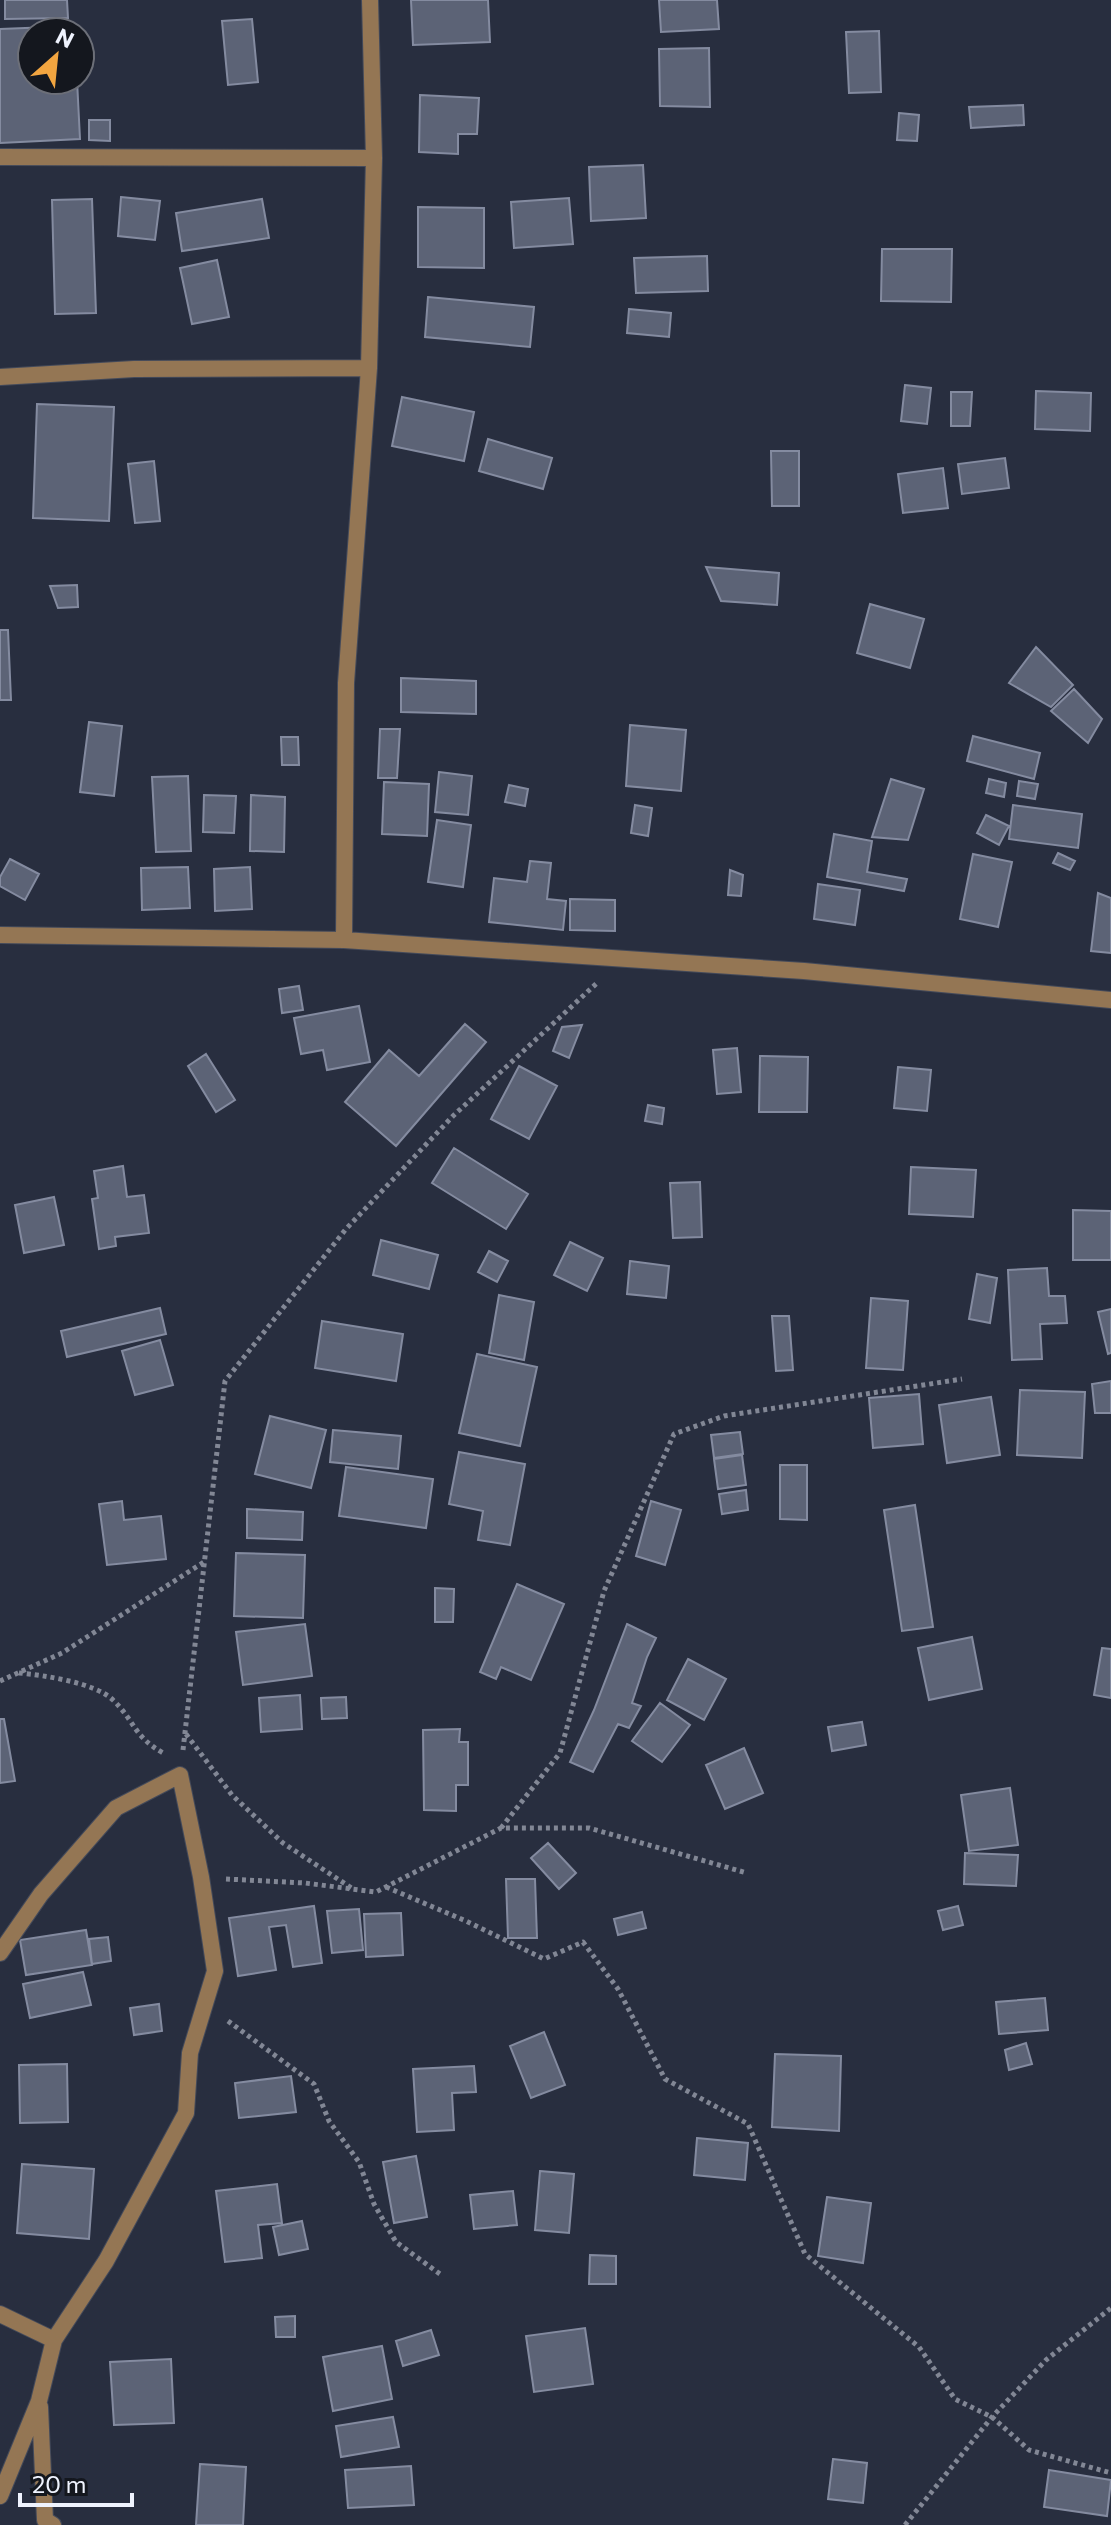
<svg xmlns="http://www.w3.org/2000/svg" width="1111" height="2525" font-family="Commissioner,sans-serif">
  <rect width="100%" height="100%" fill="#282e3f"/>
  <path fill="#5c6376" stroke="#848ba0" stroke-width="2" d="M5,0H67L68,18L5,19Z
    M411,0H488L490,42L413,45Z
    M659,0H717L719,29L661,32Z
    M252,19L258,82L228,85L222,21Z
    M75,26V32H32V80H77L80,139L0,143V29Z
    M879,31L881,92L849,93L846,32Z
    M709,48L710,107L660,106L659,49Z
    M420,95L479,98L477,134H458V154L419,152Z
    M1023,105L1024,125L971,128L969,107Z
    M899,113L919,115L917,141L897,140Z
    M89,120H110V141L89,140Z
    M643,165L646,218L591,221L589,167Z
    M121,197L160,201L155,240L118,236Z
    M569,198L573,244L514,248L511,202Z
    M92,199L96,313L55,314L52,200Z
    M262,199L269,238L182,251L176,213Z
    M418,207L484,208V268L418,267Z
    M882,249H952L951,302L881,301Z
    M707,256L708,291L636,293L634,258Z
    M217,260L229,317L192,324L180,268Z
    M428,297L534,307L530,347L425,337Z
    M629,309L671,313L669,337L627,333Z
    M905,385L931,388L927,424L901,421Z
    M1036,391L1091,393L1090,431L1035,429Z
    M951,392H972L970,426H951Z
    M402,397L474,412L464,461L392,446Z
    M37,404L114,407L109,521L33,518Z
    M488,439L552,458L543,489L479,471Z
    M771,451H799V506H772Z
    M1005,458L1009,488L962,494L958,464Z
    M154,461L160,521L135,523L128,464Z
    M943,468L948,508L903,513L898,474Z
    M706,567L779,573L777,605L721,601Z
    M77,585L78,607L58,608L50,586Z
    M870,604L924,619L910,668L857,653Z
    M0,630H8L11,700H0Z
    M1036,647L1073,685L1051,707L1009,683Z
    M401,678L476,681V714L401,712Z
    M1074,689L1102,719L1088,743L1051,711Z
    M89,722L122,726L114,796L80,792Z
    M630,725L686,730L681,791L626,786Z
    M380,729H400L397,778H378Z
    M973,736L1040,753L1034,779L967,761Z
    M281,737H298L299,765H282Z
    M439,772L472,776L468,815L435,812Z
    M188,776L191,851L156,852L152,777Z
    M891,779L924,789L908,840L872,837Z
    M989,779L1006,783L1004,797L986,793Z
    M1019,781L1038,784L1035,799L1017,796Z
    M384,782L429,784L427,836L382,834Z
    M509,785L528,789L525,806L505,802Z
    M204,795L236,796L234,833L203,832Z
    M251,795L285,797L284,852L250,851Z
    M635,805L652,808L648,836L631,833Z
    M1013,805L1082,814L1078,848L1009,839Z
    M986,815L1009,826L999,845L977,833Z
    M437,820L471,825L463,887L428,882Z
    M834,834L872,841L867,872L907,879L904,891L827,877Z
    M1058,853L1075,861L1070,870L1053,863Z
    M973,854L1012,862L998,927L960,919Z
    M10,859L39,874L25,900L0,886V877Z
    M530,861L551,863L547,899L566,901L563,930L489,922L494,878L527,882Z
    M188,867L190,908L142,910L141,868Z
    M250,867L252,909L215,911L214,869Z
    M730,870L743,875L741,896L728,895Z
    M818,884L860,890L855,925L814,919Z
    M1098,893L1111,898V953L1091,951Z
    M570,899L615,900V931L570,930Z
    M299,986L303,1010L282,1013L279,989Z
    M359,1006L370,1062L327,1070L323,1050L301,1054L294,1018Z
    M465,1024L486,1042L396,1146L345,1102L389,1050L419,1076Z
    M582,1025L569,1058L553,1051L562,1027Z
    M737,1048L741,1092L717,1094L713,1050Z
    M206,1054L235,1100L216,1112L188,1066Z
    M760,1056L808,1057L807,1112H759Z
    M519,1066L557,1086L529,1139L491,1119Z
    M898,1067L931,1070L927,1111L894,1108Z
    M648,1105L664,1108L662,1124L645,1121Z
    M454,1148L528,1194L506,1229L432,1183Z
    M123,1166L127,1197L144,1195L149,1233L115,1237L116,1246L99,1249L92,1199L98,1198L94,1171Z
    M911,1167L976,1170L973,1217L909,1214Z
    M700,1182L702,1237L673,1238L670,1183Z
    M54,1197L64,1245L24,1253L15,1205Z
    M1073,1210L1111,1211V1260H1073Z
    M381,1240L438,1255L429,1289L373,1275Z
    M570,1242L603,1258L587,1291L554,1275Z
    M489,1251L508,1261L497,1282L478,1272Z
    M630,1261L669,1266L666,1298L627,1294Z
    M1047,1268L1049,1296H1065L1067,1323L1040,1324L1042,1359L1012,1360L1008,1270Z
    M977,1274L997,1278L990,1323L969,1319Z
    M499,1295L534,1302L524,1360L489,1353Z
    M871,1298L908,1301L903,1370L866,1368Z
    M160,1308L166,1334L67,1357L61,1331Z
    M1111,1309V1353L1108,1354L1098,1312Z
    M772,1316H789L793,1370L776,1371Z
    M322,1321L403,1334L396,1381L315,1368Z
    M160,1340L173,1385L135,1395L122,1351Z
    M477,1354L537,1367L520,1446L459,1433Z
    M1111,1381V1413H1095L1092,1384Z
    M1020,1390L1085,1392L1082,1458L1017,1455Z
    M919,1394L923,1444L873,1448L869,1398Z
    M991,1397L1000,1455L947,1463L939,1405Z
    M270,1416L326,1430L311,1488L255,1474Z
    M333,1430L401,1436L398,1469L330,1462Z
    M740,1432L743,1454L714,1458L711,1435Z
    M459,1452L525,1464L510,1545L478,1540L483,1511L449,1504Z
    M742,1455L746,1485L718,1489L714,1459Z
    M780,1465H807V1520L780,1519Z
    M346,1467L433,1479L426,1528L339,1516Z
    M746,1490L748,1510L722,1514L719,1494Z
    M122,1501L124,1520L161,1516L166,1559L107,1565L99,1504Z
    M651,1501L681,1510L665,1565L636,1556Z
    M915,1505L933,1627L902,1631L884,1510Z
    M247,1509L303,1512L302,1540L247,1538Z
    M236,1553L305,1555L303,1618L234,1616Z
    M517,1584L564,1604L531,1680L501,1667L496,1679L480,1672Z
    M435,1588L454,1589L453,1622H435Z
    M305,1624L312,1676L243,1685L236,1632Z
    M627,1624L656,1638L647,1657L632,1703L641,1706L629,1728L618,1724L593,1772L570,1762L594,1710Z
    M972,1637L982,1689L929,1700L918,1648Z
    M1102,1648L1111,1649V1698L1094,1695Z
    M688,1659L726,1679L704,1720L667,1700Z
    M300,1695L302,1729L261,1732L259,1698Z
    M346,1697L347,1718L322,1719L321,1698Z
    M660,1703L690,1725L662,1762L632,1741Z
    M0,1719H4L15,1781L0,1783Z
    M862,1722L866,1745L832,1751L828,1727Z
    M460,1729L459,1742H468V1785H456V1811L424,1810L423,1730Z
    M744,1748L763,1793L725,1809L706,1765Z
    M1010,1788L1018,1845L969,1851L961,1795Z
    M548,1843L576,1873L559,1889L531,1858Z
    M965,1853L1018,1855L1016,1886L964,1884Z
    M506,1879H535L537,1938H508Z
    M314,1906L322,1963L293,1967L286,1925L269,1927L276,1970L238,1976L229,1918Z
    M958,1906L963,1925L943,1930L938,1911Z
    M359,1909L363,1950L332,1953L327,1911Z
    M642,1912L646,1928L618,1935L614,1919Z
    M401,1913L403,1955L366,1957L364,1914Z
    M86,1930L92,1965L26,1975L20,1940Z
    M108,1937L111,1961L92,1964L89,1939Z
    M83,1972L91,2005L30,2018L23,1984Z
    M1045,1998L1048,2030L999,2034L996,2002Z
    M159,2004L162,2031L134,2035L130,2008Z
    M544,2032L565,2085L531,2098L510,2046Z
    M1026,2043L1032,2064L1009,2070L1005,2050Z
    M775,2054L841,2056L839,2131L772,2127Z
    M67,2064L68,2122L20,2123L19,2065Z
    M474,2066L476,2092L452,2093L454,2130L417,2132L413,2069Z
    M291,2076L296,2112L239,2118L235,2083Z
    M697,2138L748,2143L745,2180L694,2175Z
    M416,2156L427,2217L394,2223L383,2162Z
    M22,2164L94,2169L89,2239L17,2233Z
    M540,2171L574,2174L569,2233L535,2230Z
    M277,2184L282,2223L258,2225L262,2258L225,2262L216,2191Z
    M513,2191L517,2225L474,2229L470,2195Z
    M827,2197L871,2203L863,2263L818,2256Z
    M302,2221L308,2249L279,2255L273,2227Z
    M590,2255L616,2256V2284H589Z
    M295,2316V2337H276L275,2317Z
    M585,2328L593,2384L534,2392L526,2336Z
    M431,2330L439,2355L403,2366L396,2341Z
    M382,2346L392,2399L333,2411L323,2357Z
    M171,2359L174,2423L114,2425L110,2362Z
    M393,2417L399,2447L341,2457L336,2426Z
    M833,2459L867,2463L863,2503L828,2499Z
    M200,2464L246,2467L243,2525H196Z
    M411,2466L414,2505L348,2508L345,2470Z
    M1049,2470L1111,2480L1107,2516L1044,2507Z"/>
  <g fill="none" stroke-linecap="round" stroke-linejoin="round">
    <defs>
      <path id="minor" d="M0,157L374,158
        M0,377L134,369L369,368
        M0,935L344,940L804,971L1111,1000
        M344,940L346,683L369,368L374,158L370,0
        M0,1953L41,1894L116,1808L180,1775L201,1877L215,1971L190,2053L186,2113L106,2261L54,2340L39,2401L0,2496
        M0,2314L54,2340
        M40,2407L45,2520L53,2525"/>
    </defs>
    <use href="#minor" stroke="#444a5a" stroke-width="18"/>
    <path stroke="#828795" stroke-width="5" stroke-dasharray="4 4" stroke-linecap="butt" d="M19,1673C43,1675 96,1683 113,1700C135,1721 133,1736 163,1753
      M0,1681L62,1653L204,1562
      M186,1734L232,1795L283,1843L353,1889
      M183,1750L225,1381L346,1229L453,1116L597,983
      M501,1828L560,1753L604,1591L674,1434L724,1416L962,1379
      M226,1879L305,1883L376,1892L501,1828H589L747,1873
      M386,1887L466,1921L544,1959L583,1942L618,1989L665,2079L748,2124L805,2254L919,2347L955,2399L992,2417L1029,2450L1111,2473
      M228,2021L314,2084L329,2121L359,2162L374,2204L396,2242L440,2274
      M905,2525L992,2417L1046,2360L1111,2308"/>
    <use href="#minor" stroke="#947654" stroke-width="16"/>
  </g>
  <g transform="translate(56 56) rotate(27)"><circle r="38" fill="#14171e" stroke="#6c6f78" stroke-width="2"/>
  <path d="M0-6L14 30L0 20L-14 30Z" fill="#f2a540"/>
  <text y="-12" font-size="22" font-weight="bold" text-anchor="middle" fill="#eff3fe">N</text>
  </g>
  <path d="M20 2493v12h112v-12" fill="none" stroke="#eff3fe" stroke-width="4"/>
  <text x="32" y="2493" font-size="24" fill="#eff3fe" stroke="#14171e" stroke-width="6" paint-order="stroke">20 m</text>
</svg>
